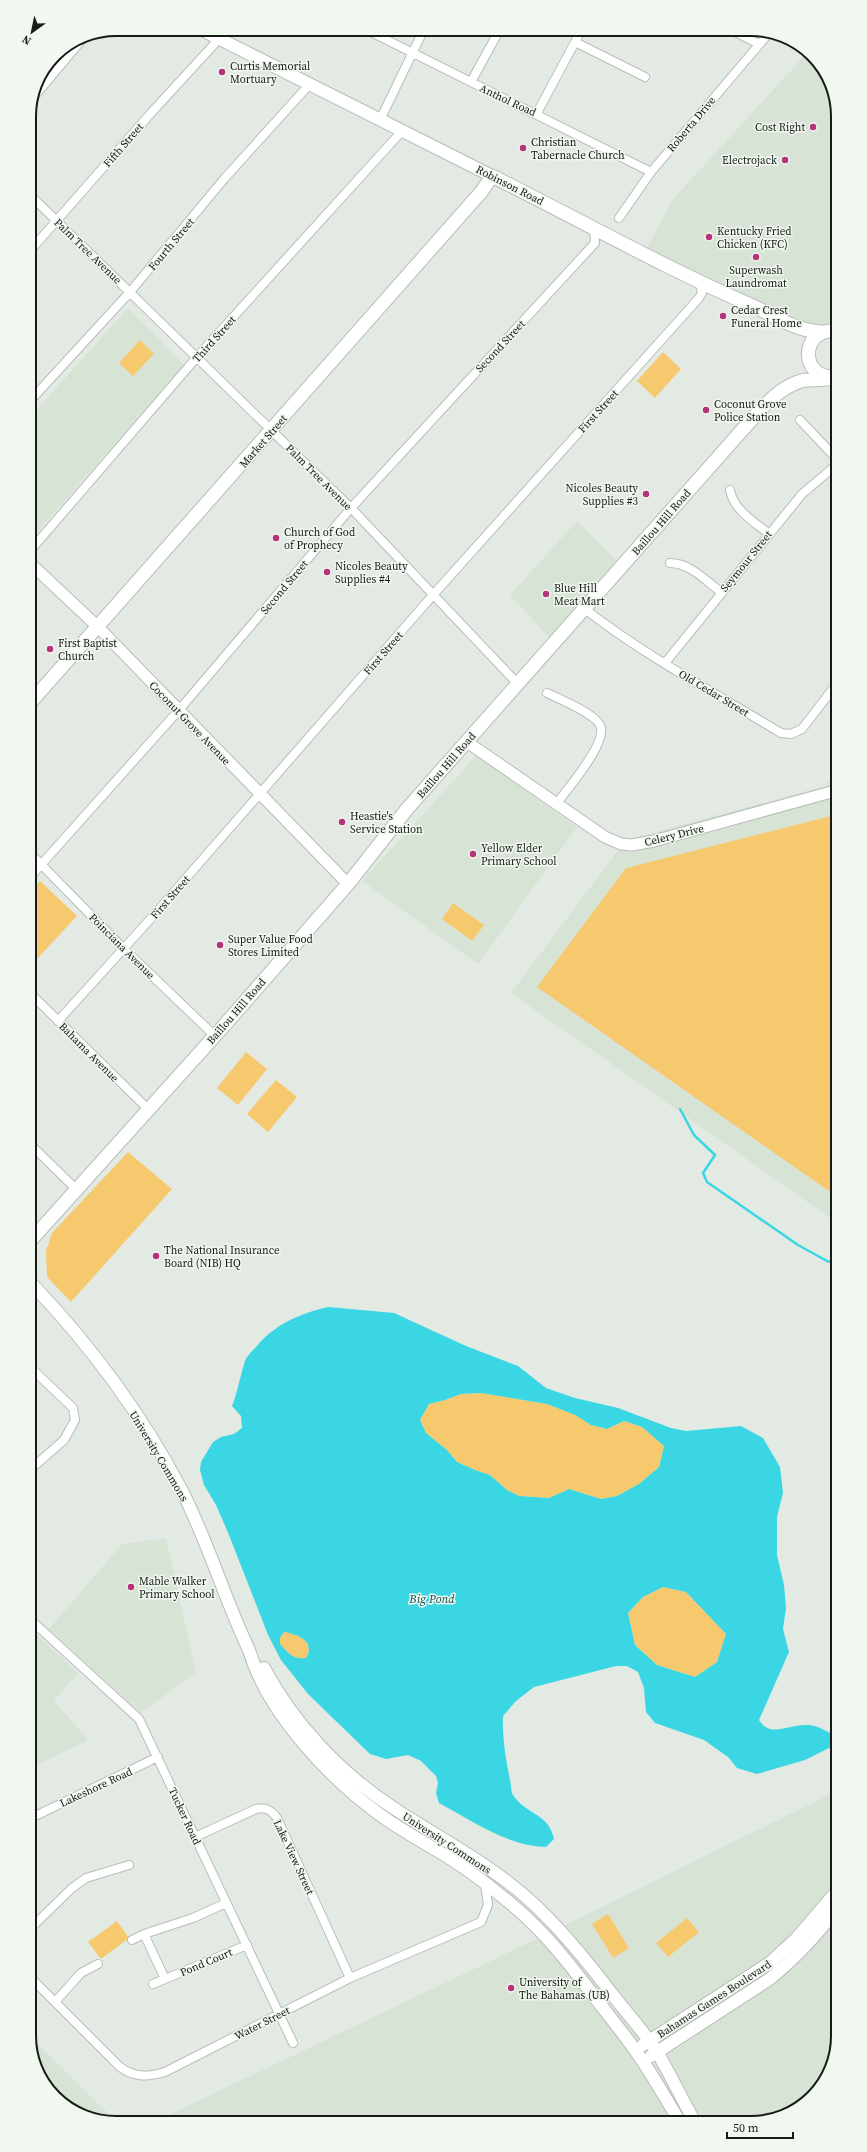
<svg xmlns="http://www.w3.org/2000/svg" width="867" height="2152" font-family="'Source Serif 4',serif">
  <rect width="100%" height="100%" fill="#e3eae3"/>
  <path fill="#d7e3d5" d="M808,52L833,88L834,315L816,343L642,257L673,199Z
    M128,308L184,365L30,540V417Z
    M577,521L618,562L550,638L510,595Z
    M477,755L577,827L478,964L362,881Z
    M835,774L836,1222L511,993L626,840L825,786Z
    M166,1538L196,1672L141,1713L49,1629L122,1544Z
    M33,1631L78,1673L54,1701L88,1740L33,1767Z
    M837,1791L838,2037L820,2089L779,2118L152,2123L541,1937Z
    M33,2040L69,2075L118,2123H110L63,2105L34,2064Z"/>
  <path fill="#f7c96e" d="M140,340L154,354L133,376L119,363Z
    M663,352L681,369L655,398L637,381Z
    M835,815L836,1196L537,987L626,868Z
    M40,881L77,916L36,960L31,955V891Z
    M453,903L484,925L472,941L442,919Z
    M246,1052L267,1069L238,1105L217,1088Z
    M276,1080L297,1097L268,1132L247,1114Z
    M128,1152L172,1189L71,1302L47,1277L46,1251L52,1233Z
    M481,1393L547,1404L575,1415L591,1425L607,1429L624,1421L642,1427L664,1446L659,1467L639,1484L617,1496L601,1499L569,1489L549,1498L519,1496L507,1490L490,1475L475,1470L457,1462L447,1450L426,1433L420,1420L429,1404L445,1400L461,1394Z
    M663,1587L686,1592L726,1634L717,1662L695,1677L657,1665L635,1645L628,1613L643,1597Z
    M284,1632C298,1634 316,1642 306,1658C294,1660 288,1653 280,1644V1638Z
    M608,1914L629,1948L613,1958L592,1924Z
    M687,1918L699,1932L668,1957L656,1943Z
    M117,1921L129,1938L101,1959L88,1942Z"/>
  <path fill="#3ad6e3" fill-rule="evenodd" d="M328,1307L394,1313L466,1346L518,1366L546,1388L575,1398L618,1408L671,1428L686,1431L741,1426L763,1438L780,1467L783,1493L777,1517V1555L784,1585L786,1608L783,1629L789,1652L759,1720C770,1738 787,1725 805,1725C816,1724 824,1730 834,1735L831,1747L805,1760L757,1774L737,1768L728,1757L704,1740L655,1723L646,1712L644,1688L638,1672L627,1666H616L534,1687L516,1701L503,1716C502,1738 506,1759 510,1780C511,1785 511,1792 513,1795C525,1814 549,1813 554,1839L546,1847C508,1846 472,1821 439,1803L436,1793L438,1783L436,1776L421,1761L408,1755L386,1759L370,1754L308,1694L281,1660L268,1635L229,1535L216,1505L204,1485L200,1470L201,1462L213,1442L221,1437L234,1434L242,1428L241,1416L232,1406C238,1391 240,1376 245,1361C247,1356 252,1351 256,1347C275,1324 299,1314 328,1307ZM481,1393L547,1404L575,1415L591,1425L607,1429L624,1421L642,1427L664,1446L659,1467L639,1484L617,1496L601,1499L569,1489L549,1498L519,1496L507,1490L490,1475L475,1470L457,1462L447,1450L426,1433L420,1420L429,1404L445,1400L461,1394ZM663,1587L686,1592L726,1634L717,1662L695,1677L657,1665L635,1645L628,1613L643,1597ZM284,1632C298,1634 316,1642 306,1658C294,1660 288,1653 280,1644V1638Z"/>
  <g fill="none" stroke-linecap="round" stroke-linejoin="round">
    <path stroke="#3ad6e3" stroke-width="2.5" d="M680,1109L694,1135L715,1155L703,1173L707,1182L798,1245L827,1261L836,1263"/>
    <defs>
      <path id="minor" d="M365,29L651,172
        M729,29L759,44
        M575,42L645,77
        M471,82L500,29
        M32,99L86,35
        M537,113L582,29
        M380,120L424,29
        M29,194L351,508L517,683
        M619,218L651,172L769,33
        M29,252L151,113L219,39
        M30,401L130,292L224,179L309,85
        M800,420L834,456
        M730,490C733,509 754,522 768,533
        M30,551L197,357L402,131
        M670,563C690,563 706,581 721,592
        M585,609C645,656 715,693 781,733L791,734L802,729L835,686
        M665,663L802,494L834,467
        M547,693C561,700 594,713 600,725C609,741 567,790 556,804
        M31,854L124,949L215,1036
        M31,876L179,710L351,508L595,243L594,228
        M31,994L148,1109
        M58,1021L154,915L433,595L699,298L702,293L700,284
        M31,1145L76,1189
        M32,1369L73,1408L75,1420L64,1440L32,1468
        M33,1622L139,1719L293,2043
        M33,1817L158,1757
        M195,1837L256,1809C266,1806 272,1811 277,1818L350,1978
        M33,1926L72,1888L86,1878L129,1865
        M144,1934L165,1979L247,1945
        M132,1940L144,1934L193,1918L226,1903
        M33,1980L120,2067C135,2078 148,2077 165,2072L350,1978L481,1922L488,1905L485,1884
        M153,1984L165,1979
        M55,2002L81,1973L98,1964"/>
      <path id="tertiary" d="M30,563L98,627L348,884
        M467,742L605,837L621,844L632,845L654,841L835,791"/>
      <path id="secondary" d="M200,29L492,176
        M32,1284C90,1345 142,1415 181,1489C208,1541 224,1598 249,1650C268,1714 330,1779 383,1817C410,1836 439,1850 466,1869C483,1881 501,1895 517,1909C545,1933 568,1962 590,1991C605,2011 621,2030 635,2050C651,2072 664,2096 678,2119
        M264,1668C294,1724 339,1772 392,1807C437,1837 485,1861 526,1897C560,1927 589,1964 616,1999C630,2017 645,2033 657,2052C670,2074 681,2097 693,2119
        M643,2045L771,1962L796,1939L838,1890
        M651,2056L768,1980C795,1959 817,1935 838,1907"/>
      <path id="primary" d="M831,377C799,375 802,329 834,331
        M30,703L482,191L492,176C580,220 665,268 755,307C776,317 799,332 823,332
        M32,1239L221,1029L348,884L407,809L744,428C760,411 777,388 801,381C812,378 823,382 834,377"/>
    </defs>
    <use href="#minor" stroke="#b7beb7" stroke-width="10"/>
    <use href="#tertiary" stroke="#b7beb7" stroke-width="13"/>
    <use href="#secondary" stroke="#b7beb7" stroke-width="14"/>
    <use href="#primary" stroke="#b7beb7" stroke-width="15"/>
    <use href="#minor" stroke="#fff" stroke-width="8"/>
    <use href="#tertiary" stroke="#fff" stroke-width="11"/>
    <use href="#secondary" stroke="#fff" stroke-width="12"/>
    <use href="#primary" stroke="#fff" stroke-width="13"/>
  </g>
  <g fill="#b73379" stroke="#f1f8f0" stroke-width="1.5">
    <circle cx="222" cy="72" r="4"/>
    <circle cx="813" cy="127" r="4"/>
    <circle cx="523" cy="148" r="4"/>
    <circle cx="785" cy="160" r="4"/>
    <circle cx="709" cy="237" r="4"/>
    <circle cx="756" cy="257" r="4"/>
    <circle cx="723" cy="316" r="4"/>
    <circle cx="706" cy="410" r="4"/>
    <circle cx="646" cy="494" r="4"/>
    <circle cx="276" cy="538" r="4"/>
    <circle cx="327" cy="572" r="4"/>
    <circle cx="546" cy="594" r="4"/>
    <circle cx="50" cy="649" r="4"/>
    <circle cx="342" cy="822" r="4"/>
    <circle cx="473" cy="854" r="4"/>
    <circle cx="220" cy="945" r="4"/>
    <circle cx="156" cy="1256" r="4"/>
    <circle cx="131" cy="1587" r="4"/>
    <circle cx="511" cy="1988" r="4"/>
  </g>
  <g text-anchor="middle" stroke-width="3" stroke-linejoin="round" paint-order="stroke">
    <g font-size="11" fill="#171a17" stroke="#f1f8f0" text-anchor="start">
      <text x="230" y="70">Curtis Memorial<tspan x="230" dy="13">Mortuary</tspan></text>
      <text x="805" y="131" text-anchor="end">Cost Right</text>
      <text x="531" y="146">Christian<tspan x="531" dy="13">Tabernacle Church</tspan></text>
      <text x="777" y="164" text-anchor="end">Electrojack</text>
      <text x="717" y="235">Kentucky Fried<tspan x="717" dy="13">Chicken (KFC)</tspan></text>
      <text x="756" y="274" text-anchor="middle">Superwash<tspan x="756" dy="13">Laundromat</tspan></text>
      <text x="731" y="314">Cedar Crest<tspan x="731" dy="13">Funeral Home</tspan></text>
      <text x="714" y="408">Coconut Grove<tspan x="714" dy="13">Police Station</tspan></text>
      <text x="638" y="492" text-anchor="end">Nicoles Beauty<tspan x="638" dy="13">Supplies #3</tspan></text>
      <text x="284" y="536">Church of God<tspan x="284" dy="13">of Prophecy</tspan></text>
      <text x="335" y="570">Nicoles Beauty<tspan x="335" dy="13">Supplies #4</tspan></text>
      <text x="554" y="592">Blue Hill<tspan x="554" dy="13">Meat Mart</tspan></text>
      <text x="58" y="647">First Baptist<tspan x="58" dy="13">Church</tspan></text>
      <text x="350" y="820">Heastie's<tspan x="350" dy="13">Service Station</tspan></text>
      <text x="481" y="852">Yellow Elder<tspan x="481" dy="13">Primary School</tspan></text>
      <text x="228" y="943">Super Value Food<tspan x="228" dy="13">Stores Limited</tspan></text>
      <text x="164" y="1254">The National Insurance<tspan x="164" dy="13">Board (NIB) HQ</tspan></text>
      <text x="139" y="1585">Mable Walker<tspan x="139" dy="13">Primary School</tspan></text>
      <text x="519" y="1986">University of<tspan x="519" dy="13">The Bahamas (UB)</tspan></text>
    </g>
    <g font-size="11" fill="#171a17" stroke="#f1f8f0">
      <text transform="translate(508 100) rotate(25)" y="4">Anthol Road</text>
      <text transform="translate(691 124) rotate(-50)" y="4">Roberta Drive</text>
      <text transform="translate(123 145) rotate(-49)" y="4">Fifth Street</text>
      <text transform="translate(510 185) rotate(27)" y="4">Robinson Road</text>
      <text transform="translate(171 244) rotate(-50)" y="4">Fourth Street</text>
      <text transform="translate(88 251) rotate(44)" y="4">Palm Tree Avenue</text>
      <text transform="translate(214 339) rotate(-48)" y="4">Third Street</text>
      <text transform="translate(500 346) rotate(-47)" y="4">Second Street</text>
      <text transform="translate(598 411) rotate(-48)" y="4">First Street</text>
      <text transform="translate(263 441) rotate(-49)" y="4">Market Street</text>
      <text transform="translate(319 477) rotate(45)" y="4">Palm Tree Avenue</text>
      <text transform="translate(661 522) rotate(-49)" y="4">Baillou Hill Road</text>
      <text transform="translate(746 561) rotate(-51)" y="4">Seymour Street</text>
      <text transform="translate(284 587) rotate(-50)" y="4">Second Street</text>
      <text transform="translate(383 653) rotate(-49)" y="4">First Street</text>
      <text transform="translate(714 693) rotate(31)" y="4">Old Cedar Street</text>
      <text transform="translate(190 723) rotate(46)" y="4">Coconut Grove Avenue</text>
      <text transform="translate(446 765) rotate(-49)" y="4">Baillou Hill Road</text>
      <text transform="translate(674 835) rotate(-14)" y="4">Celery Drive</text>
      <text transform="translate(170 897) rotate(-49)" y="4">First Street</text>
      <text transform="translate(122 946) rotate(45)" y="4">Poinciana Avenue</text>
      <text transform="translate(236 1011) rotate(-49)" y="4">Baillou Hill Road</text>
      <text transform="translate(89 1052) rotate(45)" y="4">Bahama Avenue</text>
      <text transform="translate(159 1456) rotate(59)" y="4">University Commons</text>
      <text transform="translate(96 1787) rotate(-25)" y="4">Lakeshore Road</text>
      <text transform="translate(185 1816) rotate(65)" y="4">Tucker Road</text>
      <text transform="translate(447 1843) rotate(33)" y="4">University Commons</text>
      <text transform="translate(294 1857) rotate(65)" y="4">Lake View Street</text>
      <text transform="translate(206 1962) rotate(-23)" y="4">Pond Court</text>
      <text transform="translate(714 1999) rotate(-33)" y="4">Bahamas Games Boulevard</text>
      <text transform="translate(262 2023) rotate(-27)" y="4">Water Street</text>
    </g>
    <g font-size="12" font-style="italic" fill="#094d52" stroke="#f1f8f0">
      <text x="432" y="1603">Big Pond</text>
    </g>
  </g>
  <path d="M0 0H867V2152H0ZM116 36H751A80 80 0 0 1 831 116V2036A80 80 0 0 1 751 2116H116A80 80 0 0 1 36 2036V116A80 80 0 0 1 116 36Z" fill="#f1f8f0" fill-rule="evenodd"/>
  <path fill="none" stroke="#171a17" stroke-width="2" d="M116 36H751A80 80 0 0 1 831 116V2036A80 80 0 0 1 751 2116H116A80 80 0 0 1 36 2036V116A80 80 0 0 1 116 36Z"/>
  <g transform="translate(32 32) rotate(213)" stroke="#f1f8f0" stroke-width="3" paint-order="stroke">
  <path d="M0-3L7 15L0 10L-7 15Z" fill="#171a17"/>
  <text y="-6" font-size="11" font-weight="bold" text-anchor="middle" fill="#171a17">N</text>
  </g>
  <path d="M727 2132v6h66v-6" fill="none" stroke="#171a17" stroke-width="2"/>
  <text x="733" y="2132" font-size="12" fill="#171a17" stroke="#f1f8f0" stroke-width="3" paint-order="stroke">50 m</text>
</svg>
